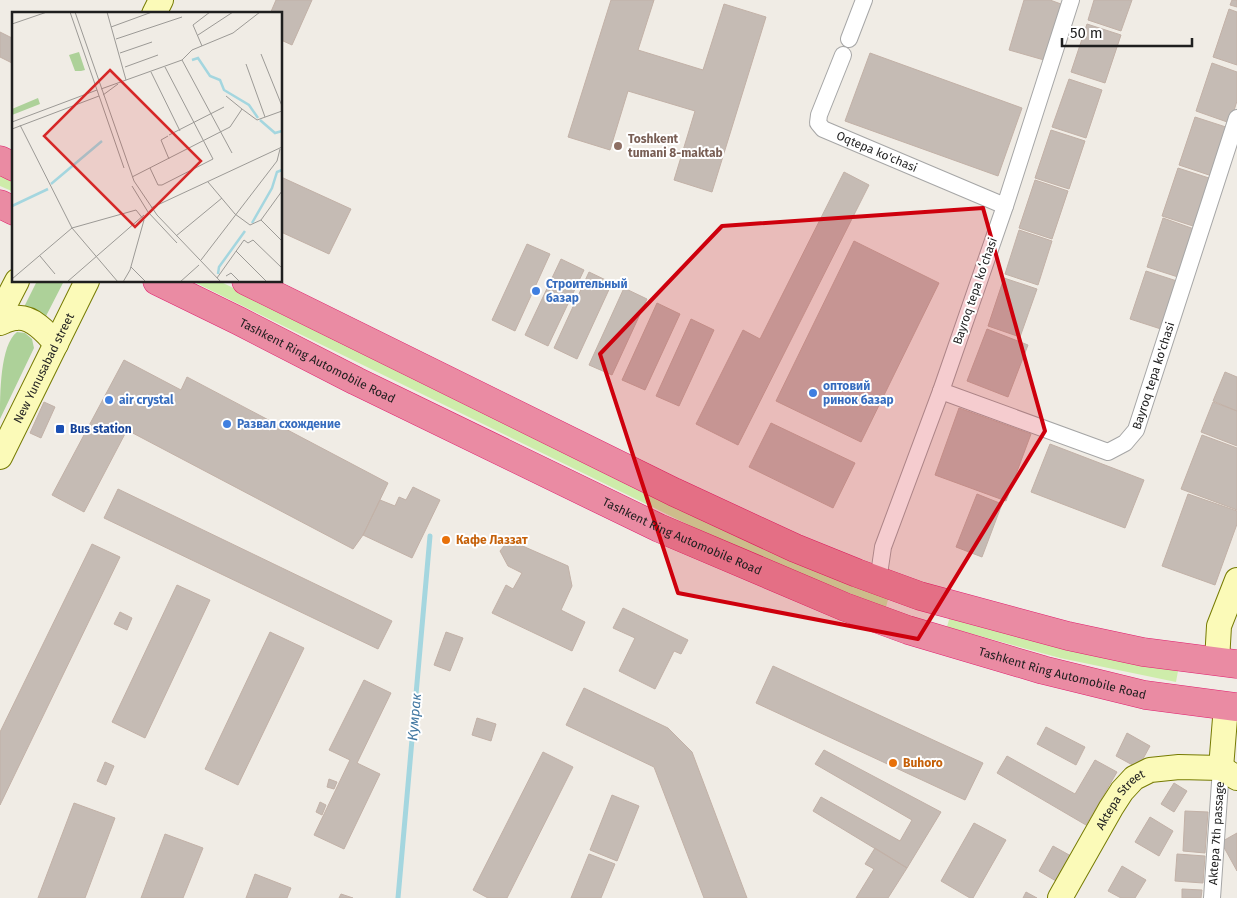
<svg xmlns="http://www.w3.org/2000/svg" width="1237" height="898" font-family="'Fira Sans',sans-serif">
  <rect width="100%" height="100%" fill="#f0ece5"/>
  <path fill="#ceecaa" d="M0,172L14,179V192L0,186Z
    M192,281H219L697,515L889,596L886,607C820,583 756,556 693,527Z
    M950,616L1120,660L1178,671L1176,682L1060,658L947,627Z"/>
  <path fill="#add199" d="M37,281H64L45,318L24,307Z
    M17,332L25,333L32,339L34,348L0,419C0,394 0,345 17,332Z"/>
  <g fill="none" stroke-linecap="round" stroke-linejoin="round">
    <path stroke="#a4d6df" stroke-width="5" d="M398,898L430,536"/>
  </g>
  <path fill="#c5bbb4" stroke="#c2b1a7" d="M276,0H312L292,45L281,40V14H270Z
    M611,0H654L638,50L703,70L724,4L766,17L712,192L674,180L695,111L628,91L610,150L568,137Z
    M1024,0H1050L1061,4L1044,60L1009,50Z
    M1094,0H1132L1121,31L1088,20Z
    M1232,0H1237V7L1230,5Z
    M1229,9L1237,12V65L1213,57Z
    M1087,24L1121,35L1105,83L1071,72Z
    M0,32L14,39V64L0,57Z
    M870,53L1022,108L998,176L845,121Z
    M1212,63L1237,72V101L1230,123L1196,111Z
    M1069,79L1102,90L1086,138L1052,127Z
    M1195,117L1229,128L1212,176L1179,165Z
    M1051,130L1085,141L1069,189L1035,178Z
    M1178,168L1212,179L1196,227L1162,216Z
    M844,172L869,185L738,445L696,424L743,330L760,339Z
    M281,177L351,209L329,254L281,232Z
    M1035,180L1068,191L1052,239L1019,228Z
    M1163,218L1197,230L1181,278L1147,267Z
    M1019,230L1052,241L1038,285L1005,274Z
    M854,241L939,283L861,442L776,401Z
    M527,244L550,254L515,331L492,320Z
    M561,259L584,270L548,346L525,335Z
    M1146,271L1180,282L1164,330L1130,319Z
    M589,272L612,283L577,359L554,348Z
    M1004,278L1037,289L1020,337L988,326Z
    M624,288L647,299L612,375L589,365Z
    M657,303L680,314L645,390L622,380Z
    M691,319L714,330L679,406L656,396Z
    M987,329L1028,345L1008,397L967,381Z
    M124,360L181,390L187,377L388,483L363,535L353,549L127,430L84,512L52,495Z
    M1225,372L1237,377V411L1213,401Z
    M44,402L55,407L41,438L30,433Z
    M1213,402L1237,411V446L1201,432Z
    M959,408L1031,434L1006,501L935,475Z
    M771,423L855,463L833,508L749,467Z
    M1202,435L1237,448V510L1181,489Z
    M1050,444L1144,480L1125,528L1031,492Z
    M413,487L440,500L412,558L363,535L380,500L395,506L399,497L406,500Z
    M118,489L392,621L378,649L104,518Z
    M977,494L1002,504L982,557L956,547Z
    M1188,494L1237,511V524L1215,585L1162,566Z
    M509,540L568,566L572,586L561,610L585,622L572,651L492,613L506,585L513,589L522,573L508,566L500,551Z
    M92,544L120,557L0,805V732Z
    M177,585L210,600L145,738L112,722Z
    M623,608L688,640L681,654L674,651L655,689L619,671L635,638L613,628Z
    M120,612L132,618L127,630L114,624Z
    M270,632L304,648L238,785L205,769Z
    M446,632L463,638L450,671L434,665Z
    M773,666L983,763L965,800L756,703Z
    M364,680L391,693L357,763L380,774L344,849L314,835L350,760L329,750Z
    M584,688L668,728L692,752L747,898H704L654,767L566,725Z
    M477,718L496,724L491,741L472,735Z
    M1046,727L1085,747L1076,765L1037,744Z
    M1127,733L1150,746L1138,768L1116,756Z
    M824,750L941,812L907,868L813,811L821,797L900,841L912,820L815,764Z
    M543,752L573,767L507,898H488L473,890Z
    M1007,756L1075,794L1095,760L1117,772L1086,825L997,773Z
    M105,762L114,766L106,785L97,781Z
    M329,779L337,782L334,789L327,787Z
    M1174,783L1187,791L1174,812L1161,804Z
    M612,795L639,806L617,861L590,850Z
    M320,802L326,805L322,815L316,812Z
    M74,803L115,818L85,898H38Z
    M1185,811L1208,812L1205,853L1183,851Z
    M1150,817L1173,831L1159,856L1135,842Z
    M974,823L1006,840L973,898H970L941,881Z
    M1237,833V871L1221,842Z
    M165,834L203,848L183,898H141Z
    M1053,846L1071,856L1056,881L1039,871Z
    M875,848L907,868L888,898H856L874,869L865,864Z
    M589,854L615,864L601,898H571Z
    M1177,854L1205,856L1203,883L1175,881Z
    M1122,866L1146,880L1135,898H1121L1108,891Z
    M255,874L291,888L287,898H246Z
    M1182,889L1202,890L1201,898H1182Z
    M1026,892L1037,898H1023Z
    M341,894L353,898H339Z"/>
  <g fill="none" stroke-linecap="round" stroke-linejoin="round">
    <defs>
      <g id="street">
        <path d="M849,39L864,0"/>
        <path id="s1" d="M843,55L819,115L818,123L823,129L1005,206"/>
        <path id="s2" d="M941,391L1108,452L1125,443L1136,430L1237,118"/>
        <path d="M878,581L883,547L941,391L1005,206L1071,0"/>
        <path id="s3" d="M1212,898L1221,768"/>
      </g>
      <g id="secondary">
        <path d="M154,14L161,0"/>
        <path d="M0,314L17,281"/>
        <path d="M0,323C5,321 11,318 16,318C32,316 47,333 56,344"/>
        <path id="s4" d="M0,457L87,281"/>
        <path d="M1217,661L1219,626L1237,580"/>
        <path d="M1221,768L1226,706"/>
        <path id="s5" d="M1060,898L1111,808L1122,791L1134,778L1150,770L1179,767L1221,768L1237,778"/>
      </g>
      <g id="highway">
        <path d="M0,160L14,167"/>
        <path d="M0,204L14,211"/>
        <path id="s6" d="M157,281L239,321L356,381L659,528L845,607L908,630L1043,670L1145,695L1237,707"/>
        <path d="M246,281L674,492L795,548L857,573L920,596L1068,636L1143,652L1237,664"/>
      </g>
    </defs>
    <use href="#street" stroke="#a6a6a6" stroke-width="18"/>
    <use href="#secondary" stroke="#767b02" stroke-width="26"/>
    <use href="#highway" stroke="#e0206f" stroke-width="29"/>
    <use href="#street" stroke="#fff" stroke-width="16"/>
    <use href="#secondary" stroke="#fbfab8" stroke-width="24"/>
    <use href="#highway" stroke="#ea8ba3" stroke-width="28"/>
  </g>
  <path fill="#ce000d" fill-opacity="0.2" stroke="#ce000d" stroke-width="4" stroke-linejoin="round" d="M983,208L1045,431L918,639L678,593L600,354L722,226Z"/>
  <circle fill="#8d6e63" stroke="#fff" stroke-width="2" cx="618" cy="146" r="5"/>
  <g fill="#3f7fe0" stroke="#fff" stroke-width="2">
    <circle cx="536" cy="291" r="5"/>
    <circle cx="813" cy="393" r="5"/>
    <circle cx="109" cy="400" r="5"/>
    <circle cx="227" cy="424" r="5"/>
  </g>
  <rect fill="#1a4fb4" stroke="#fff" stroke-width="2" x="55" y="424" width="10" height="10" rx="2.5"/>
  <g fill="#e8710a" stroke="#fff" stroke-width="2">
    <circle cx="446" cy="540" r="5"/>
    <circle cx="893" cy="763" r="5"/>
  </g>
  <g text-anchor="middle" stroke-width="4" stroke-linejoin="round" paint-order="stroke">
    <g font-size="12" font-weight="bold" fill="#785e54" stroke="#fff" text-anchor="start">
      <text x="628" y="143">Toshkent<tspan x="628" dy="14">tumani 8-maktab</tspan></text>
    </g>
    <g font-size="12" fill="#1f1f1f" stroke="#fff">
      <text dy="4" stroke="none"><textPath href="#s1" startOffset="139">Oqtepa ko'chasi</textPath></text>
      <text transform="translate(975 291) rotate(-71)" y="4">Bayroq tepa koʻchasi</text>
      <text dy="4" stroke="none"><textPath href="#s6" startOffset="179">Tashkent Ring Automobile Road</textPath></text>
      <text dy="4" stroke="none"><textPath href="#s4" startOffset="99">New Yunusabad street</textPath></text>
      <text dy="4" stroke="none"><textPath href="#s2" startOffset="271">Bayroq tepa ko'chasi</textPath></text>
      <text dy="4" stroke="none"><textPath href="#s6" startOffset="584">Tashkent Ring Automobile Road</textPath></text>
      <text dy="4" stroke="none"><textPath href="#s6" startOffset="989">Tashkent Ring Automobile Road</textPath></text>
      <text dy="4" stroke="none"><textPath href="#s5" startOffset="116">Aktepa Street</textPath></text>
      <text dy="4" stroke="none"><textPath href="#s3" startOffset="65">Aktepa 7th passage</textPath></text>
    </g>
    <g font-size="12" font-weight="bold" fill="#366cbe" stroke="#fff" text-anchor="start">
      <text x="546" y="288">Строительный<tspan x="546" dy="14">базар</tspan></text>
      <text x="823" y="390">оптовий<tspan x="823" dy="14">ринок базар</tspan></text>
      <text x="119" y="404">air crystal</text>
      <text x="237" y="428">Развал схождение</text>
    </g>
    <g font-size="12" font-weight="bold" fill="#164399" stroke="#fff" text-anchor="start">
      <text x="70" y="433">Bus station</text>
    </g>
    <g font-size="12" font-weight="bold" fill="#c56008" stroke="#fff" text-anchor="start">
      <text x="456" y="544">Кафе Лаззат</text>
      <text x="903" y="767">Buhoro</text>
    </g>
    <g font-size="14" font-style="italic" fill="#4278a2" stroke="#fff">
      <text transform="translate(414 717) rotate(-85)" y="5">Кумрак</text>
    </g>
  </g>
  <g transform="translate(12 12)">
    <rect width="270" height="270" fill="#f0ece5"/>
    <path d="M67,40L73,58L69,59H63L57,43ZM26,86L28,92L0,103V97Z" fill="#add199"/>
    <path fill="none" stroke="#a4d6df" stroke-width="2.5" d="M180,48L186,46L198,64L208,68L212,78L237,93L246,106M248,108L263,121L270,119M39,172L90,129M0,194L36,177M240,211L260,176L265,160L270,158M206,262L207,255L233,219"/>
    <path fill="none" stroke="#9c9a96" stroke-width="1" d="M58,0L112,156M63,0L122,169L145,203L209,270M95,0L114,68M0,12L35,0M99,15L140,0M186,23L221,0M104,27L170,5M190,34L181,13L198,0M108,41L140,30M249,42L270,94M170,48L220,141M234,52L253,105M113,55L146,43M139,60L168,119M89,77L170,48L180,38L221,21L248,0M91,83L106,72M214,84L230,97M0,110L85,78M8,113L60,216L106,270M0,117L87,84M157,123L212,95M156,124L149,128L157,147M138,156L146,173H150L201,147L153,55M120,165L218,115L230,97L245,108L270,99M196,170L223,202L238,213L249,208L270,179M120,174L136,200L165,231M139,196L270,135M249,208L270,229M164,224L210,186M224,239L255,270M28,244L43,262M189,248L265,149L268,137M119,255L134,270M214,264L219,261L228,270M205,266L232,228L236,231L241,228L270,256M0,267L60,216L124,198L132,208L118,258L111,270M55,270L132,203M168,270L187,253"/>
    <path fill="#d62828" fill-opacity="0.15" stroke="#d62828" stroke-width="2.5" d="M98,58L189,149L123,215L32,124Z"/>
    <rect width="270" height="270" fill="none" stroke="#1f1f1f" stroke-width="2.5"/>
  </g>
  <path d="M1062 38v8h130v-8" fill="none" stroke="#1f1f1f" stroke-width="2.5"/>
  <text x="1070" y="38" font-size="15" fill="#1f1f1f" stroke="#ffffff" stroke-width="4" paint-order="stroke">50 m</text>
</svg>
